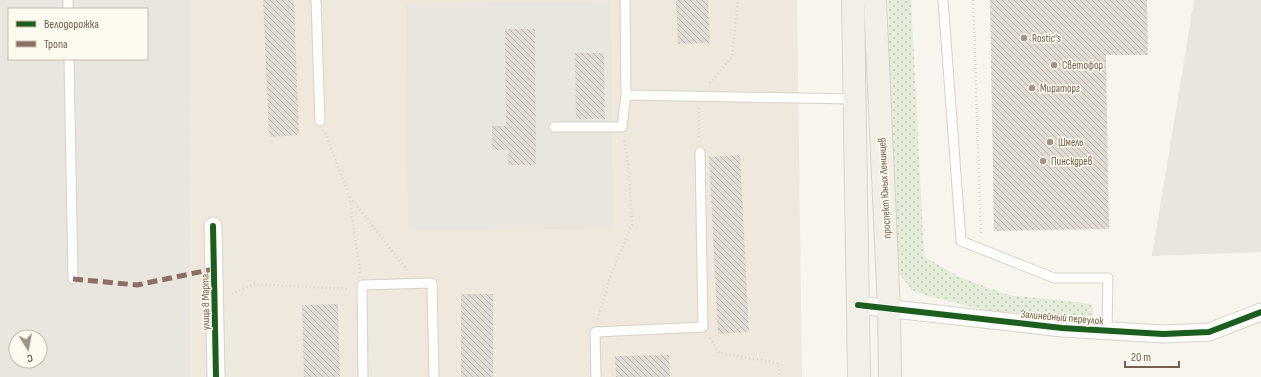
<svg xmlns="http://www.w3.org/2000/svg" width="1261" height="377" font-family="'Sofia Sans Condensed',sans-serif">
  <defs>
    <pattern id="grass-dots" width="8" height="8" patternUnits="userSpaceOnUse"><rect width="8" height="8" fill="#e3edda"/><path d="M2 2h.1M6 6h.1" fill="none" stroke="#bcc3b3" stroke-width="1.8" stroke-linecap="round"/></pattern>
    <pattern id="building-back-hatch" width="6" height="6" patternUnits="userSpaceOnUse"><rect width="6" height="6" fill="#e0dbd4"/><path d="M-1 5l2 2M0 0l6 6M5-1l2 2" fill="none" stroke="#bab5ae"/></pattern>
  </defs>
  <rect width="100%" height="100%" fill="#f7f5ee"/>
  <path fill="#efe8dc" d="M190,0H797L802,377H187Z"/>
  <path fill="#e9e5df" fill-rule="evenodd" d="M0,0H191L190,377H0ZM9,9H147V59H9ZM16,337H40V361H16Z
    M1194,0H1261V252L1152,256Z
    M611,1L613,228L408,231L406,3Z"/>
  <path fill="url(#grass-dots)" d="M888,0H911L924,256L957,276L1008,295L1092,304L1093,316L992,312L928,296L912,290L893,266Z"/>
  <path fill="url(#building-back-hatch)" d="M263,0H294L299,135L269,137Z
    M676,0H708L710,43L678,44Z
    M990,0H1147L1148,55H1106L1109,229L994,231Z
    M505,29H535L536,165H508V150H492V126H506Z
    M575,53H604L605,119H576Z
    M740,155L749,332L718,334L709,157Z
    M461,294H493V377H461Z
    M338,304L340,377H304L302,305Z
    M669,355L670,377H616L615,356Z"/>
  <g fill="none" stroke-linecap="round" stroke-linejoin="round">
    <defs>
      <path id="lane" d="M68,0V9
        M316,0L320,121
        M625,0L626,95L855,99
        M943,0L961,241L1054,278H1108L1107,330
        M69,59L73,279
        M554,127H622L626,95
        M363,377L362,285L432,283L434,377
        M596,377L595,332L703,327L700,152"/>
      <path id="street" d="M213,226L216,377
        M858,305L1062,328L1163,334L1209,332L1261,312"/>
      <path id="primary" d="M853,0L859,377
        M875,0L889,309L890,377"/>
    </defs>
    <use href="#lane" stroke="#d6d2cc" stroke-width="11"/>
    <use href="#street" stroke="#d6d2cc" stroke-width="19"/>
    <use href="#primary" stroke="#d8d2cc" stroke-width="24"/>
    <path stroke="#d9d5d0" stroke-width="2.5" stroke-dasharray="1 3" stroke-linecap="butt" d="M973,0L981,235
      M710,83L732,57L738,0
      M699,108V139
      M325,133L349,195L360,273
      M350,197L407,270
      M232,294L254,284L349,289
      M598,319L609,280L632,224L629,172L624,139
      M710,338L719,353L778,363L779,377"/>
    <use href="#lane" stroke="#fefefc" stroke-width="9"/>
    <use href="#street" stroke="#fefefc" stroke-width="17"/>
    <use href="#primary" stroke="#f2efe7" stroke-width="22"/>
    <path stroke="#8d6e63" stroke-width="5" stroke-dasharray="10 5" stroke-linecap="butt" d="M73,279L137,285L214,269"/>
    <defs>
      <path id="cycleway" d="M213,226L216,377
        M858,305L1062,328L1163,334L1209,332L1261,312"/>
    </defs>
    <use href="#cycleway" stroke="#fdfaf0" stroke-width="8"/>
    <use href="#cycleway" stroke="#1b5e20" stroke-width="6"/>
  </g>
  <g fill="#a19487" stroke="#fdfaf0" stroke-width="1.5">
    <circle cx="1024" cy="38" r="4"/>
    <circle cx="1054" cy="65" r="4"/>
    <circle cx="1032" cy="88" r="4"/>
    <circle cx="1050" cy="142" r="4"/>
    <circle cx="1043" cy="161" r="4"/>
  </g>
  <g text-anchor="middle" stroke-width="3" stroke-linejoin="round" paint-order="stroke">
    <g font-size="11" fill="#736050" stroke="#fdfaf0" text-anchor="start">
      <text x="1032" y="42">Rostic's</text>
      <text x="1062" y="69">Светофор</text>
      <text x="1040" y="92">Мираторг</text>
      <text x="1058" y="146">Шмель</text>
      <text x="1051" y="165">Пинскдрев</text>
    </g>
    <g font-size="11" fill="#736050" stroke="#fdfaf0">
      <text transform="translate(884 188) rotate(-93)" y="4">проспект Юных Ленинцев</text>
      <text transform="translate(205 302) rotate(-91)" y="4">улица 8 Марта</text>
      <text transform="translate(1062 317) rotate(5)" y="4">Залинейный переулок</text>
    </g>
  </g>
  <rect x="8" y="8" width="140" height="52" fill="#fdfaf0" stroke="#c6bcb0"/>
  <rect x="16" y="21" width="20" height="6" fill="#1b5e20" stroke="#c6bcb0"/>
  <text x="44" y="28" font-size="12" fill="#736050">Велодорожка</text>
  <rect x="16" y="41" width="20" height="6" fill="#8d6e63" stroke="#c6bcb0"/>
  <text x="44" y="48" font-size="12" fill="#736050">Тропа</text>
  <g transform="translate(28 349) rotate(169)"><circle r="19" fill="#fdfaf0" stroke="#c6bcb0"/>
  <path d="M0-3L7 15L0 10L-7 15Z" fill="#a19487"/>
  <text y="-6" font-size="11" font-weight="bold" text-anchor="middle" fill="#736050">С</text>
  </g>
  <path d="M1125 361v6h54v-6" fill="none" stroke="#736050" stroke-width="2"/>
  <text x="1131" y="361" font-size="12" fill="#736050" stroke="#fdfaf0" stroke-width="3" paint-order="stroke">20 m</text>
</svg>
